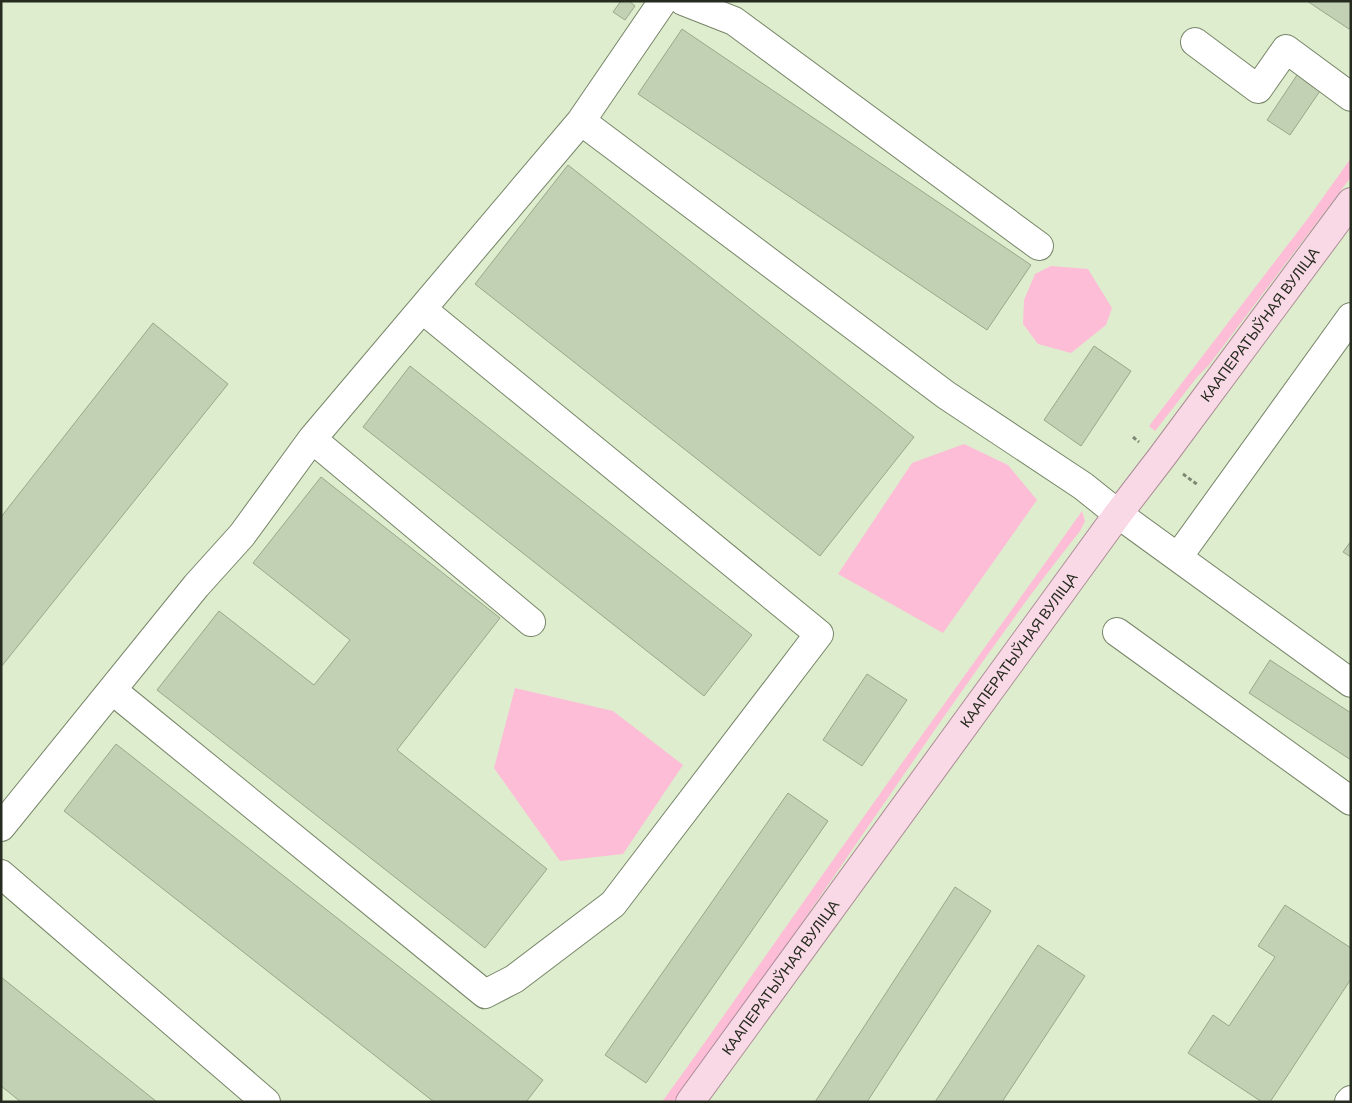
<svg xmlns="http://www.w3.org/2000/svg" width="1352" height="1103" font-family="Barlow,sans-serif">
  <rect width="100%" height="100%" fill="#deedce"/>
  <path fill="#fdbdd7" d="M1351,158V177L1209,365L1198,376L1155,431L1149,426L1309,217Z
    M1051,266L1088,269L1112,308L1106,325L1071,353L1038,344L1023,324L1024,300L1035,274Z
    M964,444L1008,465L1037,500L943,633L838,574L912,463Z
    M1082,511L1085,521L1080,531C1056,562 1031,593 1009,625C895,783 790,946 674,1102H662C724,1017 782,931 843,846C922,734 1003,623 1082,511Z
    M515,688L613,711L683,765L623,854L560,861L494,768Z"/>
  <path fill="#c2d1b3" stroke="#99a78a" d="M621,1H629L635,6L625,20L613,12Z
    M1307,1H1351V27L1349,29Z
    M682,29L1031,265L987,330L638,94Z
    M1299,72L1322,88L1290,135L1267,120Z
    M568,165L914,437L820,556L475,284Z
    M153,323L228,384L1,667V517Z
    M1094,346L1131,371L1081,446L1044,420Z
    M410,366L752,635L704,696L363,427Z
    M321,477L500,618L397,750L547,869L485,948L157,690L219,611L314,685L350,640L253,563Z
    M1351,541V557L1343,552Z
    M1270,660L1351,713V760L1249,693Z
    M867,674L907,700L862,766L823,740Z
    M116,744L543,1080L526,1102H434L64,811Z
    M788,793L828,821L646,1083L605,1055Z
    M955,887L991,911L867,1102H815Z
    M1285,905L1351,948V979L1270,1102H1262L1188,1053L1213,1015L1229,1026L1275,957L1258,946Z
    M1038,945L1085,976L1002,1102H935Z
    M1,977L157,1102H21L1,1086Z"/>
  <g fill="none" stroke-linecap="round" stroke-linejoin="round">
    <defs>
      <path id="minor" d="M683,1L734,21L1039,246
        M1195,42L1258,89L1286,49L1351,97
        M581,121L946,395L1083,486L1118,514L1351,683
        M312,439L531,622
        M1178,557L1351,317
        M1117,632L1351,801
        M112,690L485,994L514,979L613,904L819,634L422,309
        M1,827L196,586L242,535L312,439L581,121L663,1
        M1,874L266,1102
        M1349,1102L1351,1100"/>
      <g id="major">
        <path id="s1" d="M690,1102L1118,514L1161,458L1351,202"/>
      </g>
    </defs>
    <use href="#minor" stroke="#778568" stroke-width="30"/>
    <use href="#major" stroke="#ab8c95" stroke-width="30"/>
    <path stroke="#7d8772" stroke-width="3" stroke-dasharray="4 2.5" stroke-linecap="butt" d="M1133,437L1139,442
      M1183,474L1198,485"/>
    <use href="#minor" stroke="#fff" stroke-width="28"/>
    <use href="#major" stroke="#f8d9e5" stroke-width="28"/>
  </g>
  <g text-anchor="middle" stroke-width="4.5" stroke-linejoin="round" paint-order="stroke">
    <g font-size="15" fill="#262b20" stroke="#deedce">
      <text dy="5" stroke="none"><textPath href="#s1" startOffset="964">КААПЕРАТЫЎНАЯ ВУЛІЦА</textPath></text>
      <text dy="5" stroke="none"><textPath href="#s1" startOffset="559">КААПЕРАТЫЎНАЯ ВУЛІЦА</textPath></text>
      <text dy="5" stroke="none"><textPath href="#s1" startOffset="154">КААПЕРАТЫЎНАЯ ВУЛІЦА</textPath></text>
    </g>
  </g>
  <rect width="1352" height="1103" fill="none" stroke="#262b20" stroke-width="5"/>
</svg>
